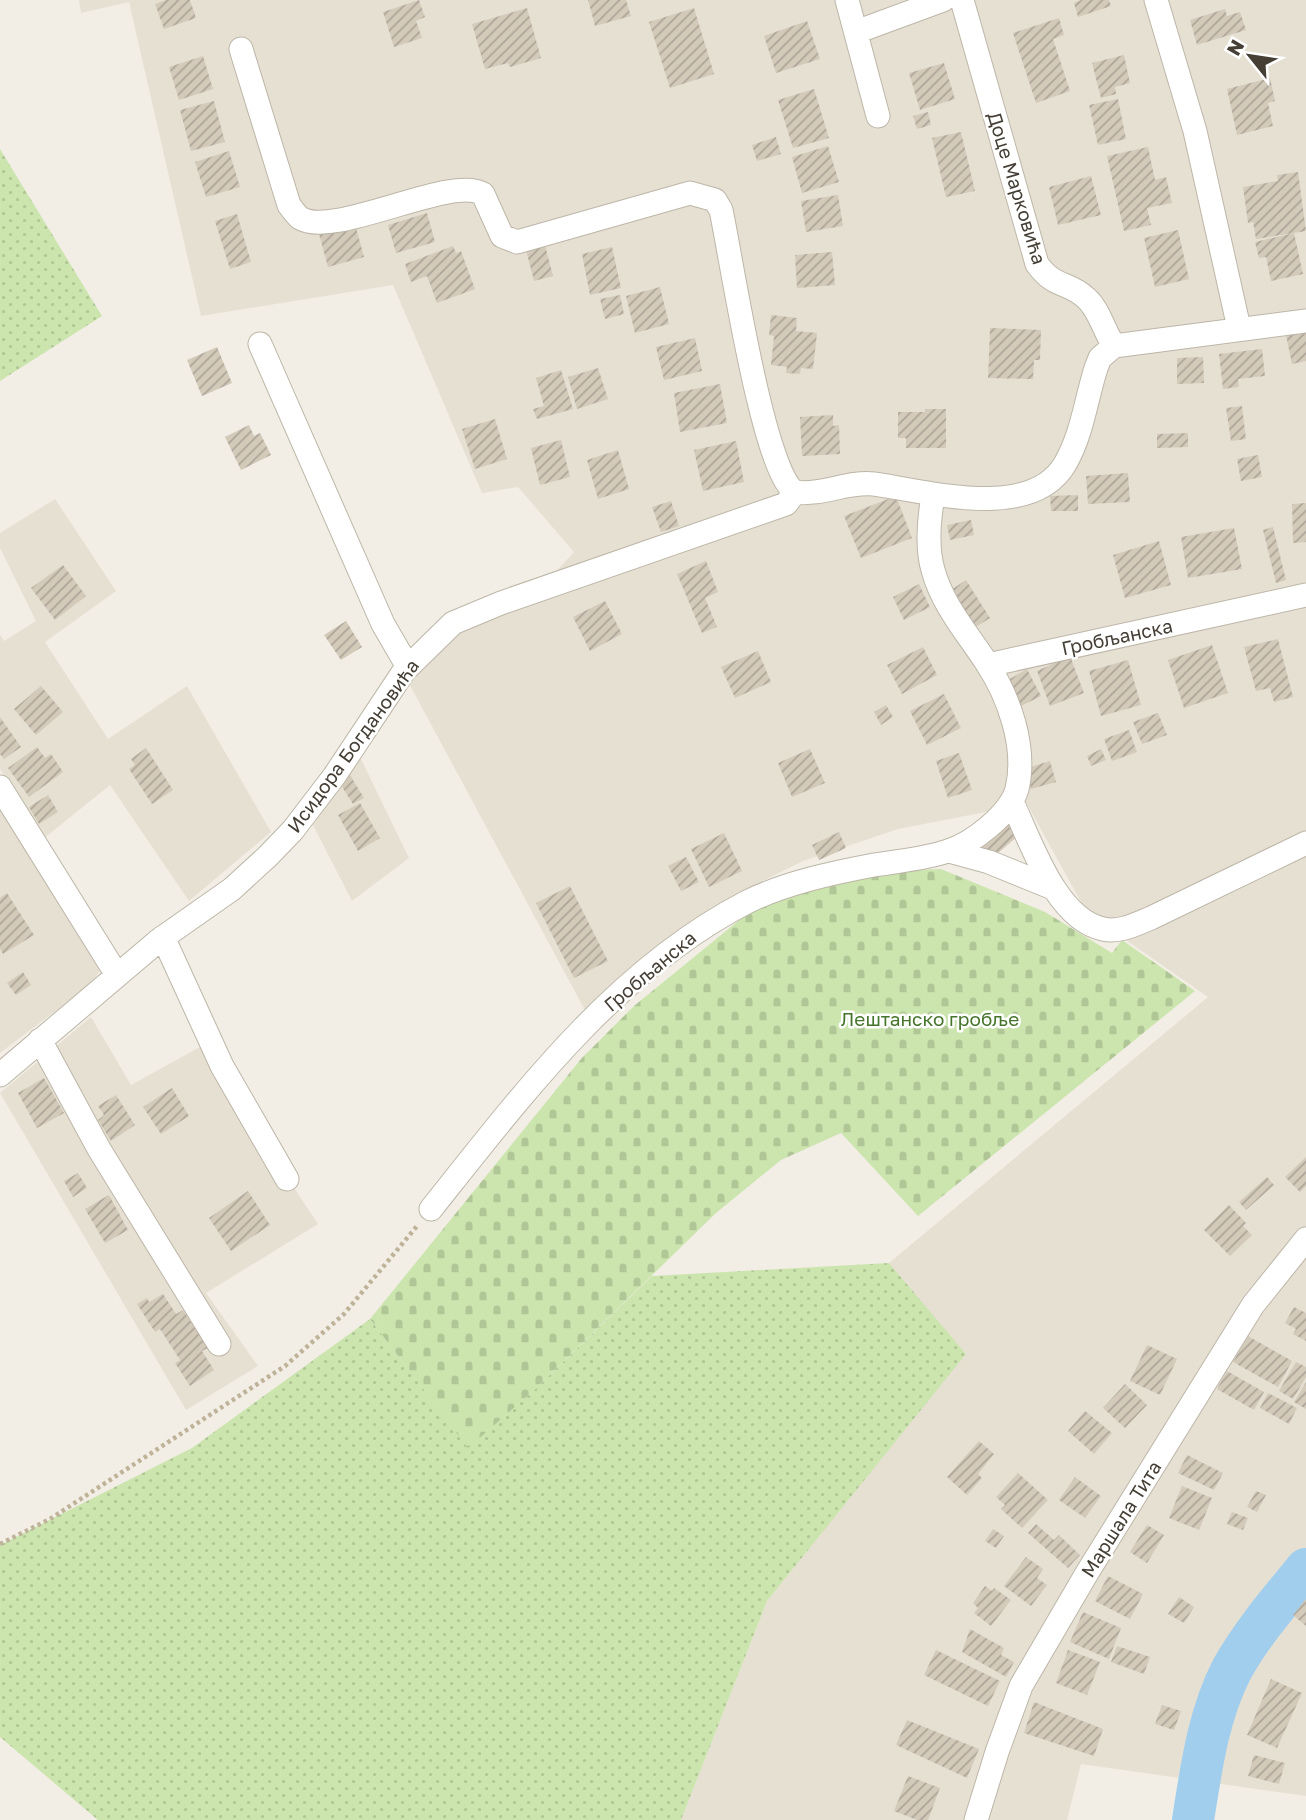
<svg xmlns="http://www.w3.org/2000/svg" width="1306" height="1820" font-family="'Golos Text',sans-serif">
  <defs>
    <pattern id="grass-dots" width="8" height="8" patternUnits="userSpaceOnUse" patternTransform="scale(1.75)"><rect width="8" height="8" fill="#cce5ae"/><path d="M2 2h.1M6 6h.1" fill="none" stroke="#b0c696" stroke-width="1.8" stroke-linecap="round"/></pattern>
    <pattern id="cemetery-stones" width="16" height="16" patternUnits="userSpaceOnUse" patternTransform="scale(1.75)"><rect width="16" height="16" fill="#cce5ae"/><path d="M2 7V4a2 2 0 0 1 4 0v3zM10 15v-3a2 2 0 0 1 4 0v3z" fill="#b0c696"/></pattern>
    <pattern id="building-hatch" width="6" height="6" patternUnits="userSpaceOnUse" patternTransform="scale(1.75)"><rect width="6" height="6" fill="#d3caba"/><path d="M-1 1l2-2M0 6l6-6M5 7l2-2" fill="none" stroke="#ada598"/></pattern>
  </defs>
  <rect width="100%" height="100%" fill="#f2eee5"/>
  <path fill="#e6e0d3" d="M79,0H1306V1796L1081,1764L1067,1820H681L767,1601L965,1354L889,1263L1208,997L1087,913L1027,804L898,829L803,861L734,895L687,925L587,1014L398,663L535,594L574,552L518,487L482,493L393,285L201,316L129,2L81,13Z
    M55,499L116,591L45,642L108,739L187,686L271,832L189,901L110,785L42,840L0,769V635L4,641L36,621L0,548V533Z
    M360,757L409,858L352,901L313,825Z
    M0,807L101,969L91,984L0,1053Z
    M91,1017L131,1085L200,1047L318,1224L206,1293L258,1366L186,1410L0,1093Z"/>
  <path fill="url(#grass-dots)" d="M0,149L102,316L0,381Z
    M889,1263L966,1354L767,1601L681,1820H98L0,1737V1545L192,1448L370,1319L468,1447L531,1393L652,1276Z"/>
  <path fill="url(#cemetery-stones)" d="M941,869L1045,912L1112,953L1122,940L1195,991L918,1216L841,1133L781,1160L716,1213L531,1393L468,1448L370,1319L581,1059L634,1006L748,913L787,894L885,871Z"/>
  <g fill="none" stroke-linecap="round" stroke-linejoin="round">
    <path stroke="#a2ceee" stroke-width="42" d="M1193,1820C1201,1770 1208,1715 1232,1669C1252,1633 1280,1601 1306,1569"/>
  </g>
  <path fill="url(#building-hatch)" d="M166,0H190L196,18L164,29L155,4Z
    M419,0L425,17L416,21L422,38L394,47L383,12Z
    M588,0H626L631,16L595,26Z
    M1081,0H1109L1111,6L1078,17L1074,3Z
    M527,8L541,58L510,67L508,63L485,69L472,24Z
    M694,8L714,74L670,88L649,22Z
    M1225,9L1227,16L1240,12L1246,30L1197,45L1190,20Z
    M1059,18L1064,35L1053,39L1070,91L1036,103L1013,33Z
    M807,21L820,59L776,73L764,36Z
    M1124,55L1130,83L1115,87L1116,94L1101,98L1092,63Z
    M203,56L213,89L179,100L169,67Z
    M944,63L955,99L920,110L909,73Z
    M1270,78L1275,101L1268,103L1273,126L1237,135L1227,89Z
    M814,89L829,138L793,148L778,100Z
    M1118,99L1126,139L1098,145L1089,105Z
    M214,101L225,142L191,151L180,110Z
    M928,112L931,125L917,129L913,116Z
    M961,132L975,191L946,197L932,138Z
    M776,137L781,154L757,161L752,145Z
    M828,146L839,182L802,193L792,157Z
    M1148,147L1155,180L1166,177L1172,203L1147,208L1151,225L1124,231L1107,156Z
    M229,151L240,187L206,197L195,162Z
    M1298,172L1306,231L1256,239L1253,222L1248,223L1243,187L1278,181L1277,175Z
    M1091,176L1101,215L1058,225L1049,187Z
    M838,195L843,226L806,232L801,201Z
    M427,213L435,242L396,253L388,225Z
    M237,214L251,262L230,269L215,221Z
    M355,224L364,257L328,267L319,234Z
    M1178,230L1189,279L1155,287L1144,238Z
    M1294,233L1303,274L1271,281L1266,257L1259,258L1255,242Z
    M545,245L553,276L534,281L526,250Z
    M453,246L456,253L461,251L475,289L437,303L427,276L411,282L405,264Z
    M612,247L621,288L590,295L582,254Z
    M832,252L835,285L797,288L795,255Z
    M660,287L669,324L635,333L626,296Z
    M620,295L624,314L605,319L600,299Z
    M771,315L797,318L796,331L817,333L813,369L801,368L800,374L786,373L787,367L771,365L774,336L769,335Z
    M990,328L1041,330L1040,360H1034L1033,379L988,378Z
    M1306,330V361L1292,364L1286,335Z
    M695,338L702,371L664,380L656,347Z
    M217,347L232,383L202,396L187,360Z
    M1262,349L1265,376L1238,379L1239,387L1223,389L1219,354Z
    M1203,357L1204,383L1177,384V358Z
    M598,368L608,399L577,409L568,377Z
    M561,370L573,409L537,419L533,409L544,406L536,378Z
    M720,384L727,423L680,432L674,393Z
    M1242,406L1246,439L1231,441L1226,408Z
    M925,409H946V448H906V438H898V412H925Z
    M833,415V426L839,425L840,454L802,456L800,417Z
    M495,419L507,459L475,469L462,429Z
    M249,425L254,436L260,433L271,455L241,470L225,437Z
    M1188,433V447L1157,448V434Z
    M561,440L570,477L540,485L531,448Z
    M736,441L744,482L703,491L694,450Z
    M618,450L629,489L598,499L587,460Z
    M1258,455L1262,477L1241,481L1237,459Z
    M1128,473L1130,502L1088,504L1086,476Z
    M1078,495V511H1051L1050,496Z
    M896,496L912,538L861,558L844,516Z
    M671,501L679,526L661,532L652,507Z
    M1306,503V542L1293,543L1292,504Z
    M971,520L974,535L950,540L947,525Z
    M1273,527L1286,580L1276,583L1263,530Z
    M1234,528L1242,569L1188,578L1181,537Z
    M1159,541L1171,585L1125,598L1113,555Z
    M706,561L718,592L705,598L717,627L702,633L677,574Z
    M63,565L86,596L55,620L31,588Z
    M966,580L990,618L974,628L951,590Z
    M919,584L930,607L904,620L893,597Z
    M605,601L622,634L590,651L573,617Z
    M346,621L362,647L341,660L324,635Z
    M1278,639L1293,697L1274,702L1270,688L1256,691L1244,647Z
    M1212,645L1228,693L1184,708L1168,660Z
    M923,647L937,675L902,694L887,665Z
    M758,651L771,682L735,698L721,667Z
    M1070,656L1084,693L1050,706L1037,671Z
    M1128,660L1141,705L1101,716L1089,671Z
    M1027,669L1041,696L1021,706L1008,680Z
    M41,686L63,712L36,735L14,709Z
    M944,694L961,728L927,745L910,711Z
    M886,705L893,717L881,725L874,712Z
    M1158,713L1167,735L1142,744L1133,722Z
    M0,717L21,747L4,759L0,754Z
    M1129,730L1137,752L1112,761L1104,739Z
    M37,747L45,758L51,754L63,772L29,797L8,768Z
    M146,748L173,790L152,804L129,769L135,765L131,759Z
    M810,749L825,783L792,797L778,763Z
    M1101,749L1106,760L1091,766L1087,756Z
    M959,753L972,790L948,798L936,761Z
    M1050,761L1056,782L1031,789L1024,769Z
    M350,775L364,798L353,804L339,782Z
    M48,795L58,812L39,824L29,807Z
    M360,803L380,838L358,851L338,815Z
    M1006,823L1018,836L991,859L980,845Z
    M839,832L846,848L819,860L812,845Z
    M724,833L742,871L709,887L691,849Z
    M686,857L699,882L681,891L668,866Z
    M570,886L608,961L574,978L536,903Z
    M7,893L34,935L3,954L0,949V898Z
    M23,972L31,985L16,995L7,983Z
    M44,1078L64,1113L37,1128L18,1093Z
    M172,1088L189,1116L161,1134L143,1107Z
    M116,1095L135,1125L111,1141L98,1120L104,1115L98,1106Z
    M1306,1157V1186L1300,1192L1285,1177Z
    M78,1173L87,1188L73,1197L64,1181Z
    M1267,1177L1274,1185L1246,1210L1239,1202Z
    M248,1191L270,1225L231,1251L209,1218Z
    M109,1195L128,1230L105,1243L85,1209Z
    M1229,1205L1246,1223L1243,1226L1252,1235L1230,1256L1204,1230Z
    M163,1294L176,1314L183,1310L208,1348L202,1351L214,1370L190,1386L175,1363L180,1360L160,1329L155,1332L137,1304L147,1298L149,1302Z
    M1294,1307L1306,1313V1341L1293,1334L1296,1329L1285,1323Z
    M1248,1336L1292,1361L1278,1387L1233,1362Z
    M1147,1345L1177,1359L1160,1395L1130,1381Z
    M1296,1362L1306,1367V1377L1293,1399L1279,1391Z
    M1227,1371L1264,1392L1254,1410L1217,1389Z
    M1306,1382V1409L1294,1402Z
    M1125,1384L1147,1405L1125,1428L1103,1408Z
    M1268,1393L1297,1408L1289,1424L1260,1408Z
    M1085,1411L1112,1433L1094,1454L1068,1431Z
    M979,1441L994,1454L978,1474L982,1478L967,1495L947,1477Z
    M1187,1455L1223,1473L1214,1490L1178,1473Z
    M1018,1473L1048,1500L1022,1528L1001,1509L1005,1505L996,1497Z
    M1075,1477L1101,1496L1085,1518L1059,1500Z
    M1182,1486L1212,1498L1199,1530L1169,1518Z
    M1256,1491L1266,1495L1257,1512L1247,1507Z
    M1232,1512L1248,1518L1243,1530L1227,1524Z
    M1036,1524L1054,1540L1059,1535L1080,1555L1068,1568L1028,1533Z
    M1147,1525L1164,1535L1147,1563L1130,1552Z
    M993,1529L1004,1536L996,1548L985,1541Z
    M1026,1557L1043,1569L1037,1578L1047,1585L1031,1606L1004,1586Z
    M1108,1576L1143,1594L1130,1619L1095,1601Z
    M985,1586L992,1591L994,1588L1011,1600L991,1626L974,1613L978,1608L973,1603Z
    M1179,1597L1194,1607L1184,1623L1168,1614Z
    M1306,1599V1626L1293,1615Z
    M1083,1612L1121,1628L1109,1659L1070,1642Z
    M970,1629L1004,1648L1001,1655L1014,1662L1006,1677L962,1652Z
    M1117,1646L1150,1657L1144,1674L1111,1662Z
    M936,1650L1000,1681L988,1706L924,1675Z
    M1068,1650L1100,1662L1087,1695L1056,1683Z
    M1271,1679L1302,1693L1277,1748L1247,1735Z
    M1034,1702L1103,1729L1094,1756L1024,1733Z
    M1162,1705L1181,1711L1174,1730L1155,1724Z
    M907,1720L979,1749L967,1778L896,1745Z
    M1254,1755L1285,1763L1279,1784L1248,1776Z
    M908,1776L940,1788L928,1820H917L894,1811Z"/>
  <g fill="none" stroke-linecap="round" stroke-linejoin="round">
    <defs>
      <path id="street" d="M847,0L878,116
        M962,0L1037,264C1055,289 1068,281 1086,298C1099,309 1104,331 1114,346
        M1156,0L1195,131L1239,328
        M856,32L943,0
        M241,49L289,205C292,209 296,215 300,218C334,239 452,174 483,194L502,236L517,242L690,193L715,200L721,210C731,256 763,472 795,492C822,496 847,481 874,484C926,491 1031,522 1065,464C1082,435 1086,400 1096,368L1100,358L1114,346L1306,321
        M260,344L383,624L408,667
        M988,665L1306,595
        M0,787L117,975
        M1013,804C1031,842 1056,919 1103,929C1119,933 1136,924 1151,918L1306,843
        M949,851L989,862L1053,888
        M163,937L222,1066L287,1179
        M40,1040L99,1149L219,1344
        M0,1075L158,941L232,889L268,856L293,830L335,775L404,671L453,623L501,603L786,504L795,492
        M431,1209C521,1096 615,970 747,902C785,883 832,873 874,865C898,861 925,859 948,851C973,843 1010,814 1017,789C1027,747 1009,697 986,662C967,633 942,604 933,570C926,546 929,519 933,496
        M976,1820L997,1752L1021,1686L1087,1573L1253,1305L1306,1239"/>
    </defs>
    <use href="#street" stroke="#bdb6a8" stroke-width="25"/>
    <path stroke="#beb299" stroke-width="4.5" stroke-dasharray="3.5 3.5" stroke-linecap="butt" d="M0,1544L50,1519L285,1366L344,1314L417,1226"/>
    <use href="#street" stroke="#fff" stroke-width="23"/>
  </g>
  <g text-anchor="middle" stroke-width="5" stroke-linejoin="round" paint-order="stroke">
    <g font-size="19" fill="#443e35" stroke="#fff">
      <text transform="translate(1017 188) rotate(73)" y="7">Доце Марковића</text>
      <text transform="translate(1117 637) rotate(-12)" y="7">Гробљанска</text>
      <text transform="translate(353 746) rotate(-54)" y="7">Исидора Богдановића</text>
      <text transform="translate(650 971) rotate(-40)" y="7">Гробљанска</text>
      <text transform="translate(1121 1519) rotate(-58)" y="7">Маршала Тита</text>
    </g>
    <g font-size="19" fill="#45742a" stroke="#fff">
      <text x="930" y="1026">Лештанско гробље</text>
    </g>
  </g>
  <g transform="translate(1250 56) rotate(300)" stroke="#ffffff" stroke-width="5" paint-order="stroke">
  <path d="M0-5L12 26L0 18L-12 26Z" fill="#443e35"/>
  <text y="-10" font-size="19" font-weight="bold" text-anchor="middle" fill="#443e35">N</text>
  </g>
</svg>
